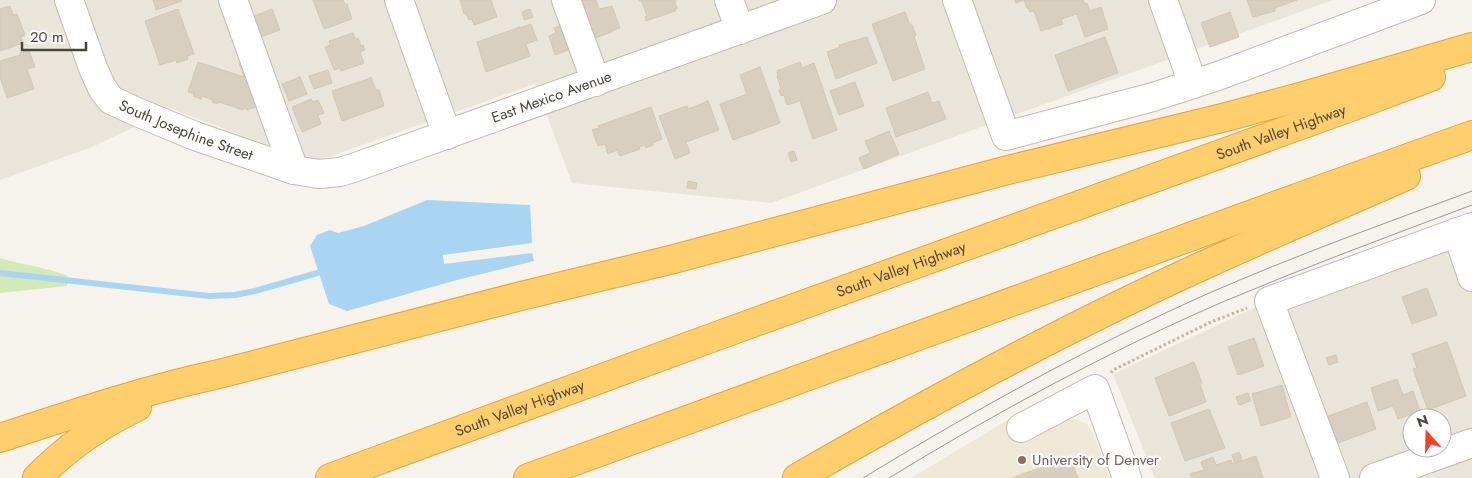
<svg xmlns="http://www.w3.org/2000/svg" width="1472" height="478" font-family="Jost,sans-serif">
  <rect width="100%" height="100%" fill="#f6f3ec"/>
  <path fill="#eae5da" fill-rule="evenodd" d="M0,0H1333L771,203L572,183L535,84L337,154L325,158L314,159L291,154L172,109L92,147L0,180Z
    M1472,243V478H1155L1113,374L1269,301ZM1412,418H1442V448H1412Z"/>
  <path fill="#efe8d6" d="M1013,417L1026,441L1064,420L1072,419L1079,420L1088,425L1096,441L1110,478H911Z"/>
  <path fill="#d2eab5" d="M0,258C23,265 46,267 68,276L67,286L0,293Z"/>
  <path fill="#a9d4f2" d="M427,200L530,205L532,243L443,255L444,264L532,253L534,261L457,280L347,311L329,304L310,246L317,235L330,230L338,233L364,226Z"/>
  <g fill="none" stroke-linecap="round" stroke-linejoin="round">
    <path stroke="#a9d4f2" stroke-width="6" d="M0,273L209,296L235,295L255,291L328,270"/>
  </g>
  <path fill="#d8cfc1" stroke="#d3c7b4" d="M153,0H181L182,1L156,10Z
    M313,0H343L345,4H347L352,19L324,29Z
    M460,0H491L497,17L474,25L472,19L469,20L466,13L464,14Z
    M583,0H596L599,9L612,6L620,28L611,31L612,32L590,40L581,9L584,8L582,0Z
    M639,0H675L676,2L672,3H675L677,8L675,11L646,21L645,17L647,16L642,2Z
    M1015,0H1083L1085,4L1087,3L1090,11L1101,7L1108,29L1085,37L1077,14L1061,19L1063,24L1041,31L1034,11L1030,12L1028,8H1027L1024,0L1016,3Z
    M1247,0H1297L1275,8V11L1253,17Z
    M10,6L13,15L17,14L25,35L21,37L23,43L0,51V9Z
    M178,9L194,54L187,56L188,59L177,63L176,60L160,65L145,21Z
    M272,9L280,30L257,38L250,18Z
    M530,9L533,17L524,20L522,12Z
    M905,12L910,25H912L916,35L914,36L925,69L893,81L872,24Z
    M1230,12L1239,37L1210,47L1201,23Z
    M531,24L537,40L526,44L530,56L486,72L477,42L520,27V28Z
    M562,25L571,49L555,55L549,36L556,33L554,28Z
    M353,33L355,39L358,38L361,46L363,45L365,50L360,52L364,63L341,71L340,68L334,70L325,47L330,45L329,41Z
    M867,37L877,63L836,79L827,52L840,47L839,45Z
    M1105,37L1118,73L1068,91L1055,55Z
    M29,50L35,67L27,69L34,89L7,98L0,77V61L20,55V53Z
    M250,60L266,103L248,110L244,108L243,110L219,102L218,104L212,102L213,100L202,96L201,99L193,96L194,94L188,92L198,62L244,77L239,63Z
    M800,62L802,68L814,63L837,130L813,139L800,101L787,105L784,95L781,96L779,90L781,89L777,76H778L777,71Z
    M760,67L780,123L733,140L720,104L747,94L740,75Z
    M328,70L332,83L314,89L309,76Z
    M300,77L307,94L289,101L282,84Z
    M371,77L376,90H379L384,106L342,121L332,91L368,79Z
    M855,82L864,106L839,115L830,91Z
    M928,92L932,103L939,101L946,119L896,137L886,108Z
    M311,99L313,102L318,100L324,113L318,115L321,124L302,132L292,107Z
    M708,101L719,130L686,142L690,153L675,159L659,116L687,106L688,109Z
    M651,107L662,139L652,143L653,145L646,148L645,145L639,147L640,149L620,156L617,150L608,154L605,144L598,146L592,130L599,128L598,126Z
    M889,131L899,154L864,169L859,158L870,153L865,141Z
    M794,151L797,160L791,162L788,153Z
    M688,181L697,183L696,189L687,188Z
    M1427,288L1437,315L1412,324L1402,297Z
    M1254,338L1264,366L1238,375L1228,347Z
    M1447,342L1466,396L1428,410L1413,369L1417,368L1412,354Z
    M1336,355L1338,362L1329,365L1326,358Z
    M1194,362L1202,383L1200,384L1206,402L1169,416L1155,378Z
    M1397,379L1403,395L1413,391L1420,411L1398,419L1393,406L1378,411L1371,388Z
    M1282,385L1291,417L1261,426L1252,394Z
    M1248,393L1251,401L1239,405L1236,397Z
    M1367,402L1376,429L1338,443L1328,416Z
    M1209,409L1225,448L1185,461L1171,423Z
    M1239,452L1242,460L1235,463L1232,455Z
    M1256,456L1263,478H1192L1190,474L1204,470L1201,462L1213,457L1216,465L1231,460L1232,464Z
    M1070,457L1078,478H1012Z"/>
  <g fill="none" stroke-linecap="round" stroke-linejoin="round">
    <defs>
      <g id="minor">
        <path id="s1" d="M69,0L93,68L102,88L111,100L137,112L195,136L294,170L319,174L340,172L353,168L822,0"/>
        <path d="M233,0L294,170"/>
        <path d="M399,0L447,135"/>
        <path d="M566,0L596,82"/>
        <path d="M729,0L740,30"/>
        <path d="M957,0L1006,136L1153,97L1218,76L1421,0"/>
        <path d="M1163,0L1193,84"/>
        <path d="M1457,232L1472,277"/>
        <path d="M1021,428L1095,389L1127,478"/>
        <path d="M1335,478L1269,301L1472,227"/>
        <path d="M1374,478L1472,443"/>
      </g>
      <g id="highway">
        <path d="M0,438C73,414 144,390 219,374L521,296L670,260L1008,170L1226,117L1300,97L1472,47"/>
        <path d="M37,478C66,448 99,425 137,407"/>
        <path id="s2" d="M330,478L725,333L1348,108L1431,77"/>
        <path d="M528,478L1305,195L1472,135"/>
        <path d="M797,478C929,402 1063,329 1202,266C1270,235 1338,206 1406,176"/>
      </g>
    </defs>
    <use href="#minor" stroke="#c2bbae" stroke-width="30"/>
    <use href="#highway" stroke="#e0a43c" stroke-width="30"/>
    <path stroke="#c4b79f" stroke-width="3" stroke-dasharray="2.5 2.5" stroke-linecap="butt" d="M1111,373L1113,370L1211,322L1247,308"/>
    <use href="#minor" stroke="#fff" stroke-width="28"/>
    <use href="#highway" stroke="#ffcf6e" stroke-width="28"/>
    <path stroke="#9a9a9a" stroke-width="1" d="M863,478C975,410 1088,347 1207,294C1294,256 1383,224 1472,191
      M889,478C997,412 1109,351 1225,301C1306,267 1389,236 1472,205"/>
  </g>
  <circle fill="#8d6e63" stroke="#fff" stroke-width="2" cx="1022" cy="460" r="5"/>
  <g text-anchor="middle" stroke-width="4.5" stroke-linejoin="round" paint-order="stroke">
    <g font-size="15" fill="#4b4439" stroke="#fff">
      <text dy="5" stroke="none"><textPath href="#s1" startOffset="576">East Mexico Avenue</textPath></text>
      <text dy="5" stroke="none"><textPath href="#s1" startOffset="190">South Josephine Street</textPath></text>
      <text dy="5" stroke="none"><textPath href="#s2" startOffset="1012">South Valley Highway</textPath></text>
      <text dy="5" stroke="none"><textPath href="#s2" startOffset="608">South Valley Highway</textPath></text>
      <text dy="5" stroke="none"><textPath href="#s2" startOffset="202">South Valley Highway</textPath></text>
    </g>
    <g font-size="15" fill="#785e54" stroke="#fff" text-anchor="start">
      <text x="1032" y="465">University of Denver</text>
    </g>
  </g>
  <g transform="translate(1427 433) rotate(340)"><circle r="24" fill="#ffffff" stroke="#b7b4b0"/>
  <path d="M0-4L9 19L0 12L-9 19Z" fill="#fc3f1d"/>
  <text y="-8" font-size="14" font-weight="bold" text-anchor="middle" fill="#4b4439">N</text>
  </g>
  <path d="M22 42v8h64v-8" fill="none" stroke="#4b4439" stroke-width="2.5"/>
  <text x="30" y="42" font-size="15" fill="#4b4439" stroke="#ffffff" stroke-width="4" paint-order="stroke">20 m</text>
</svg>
